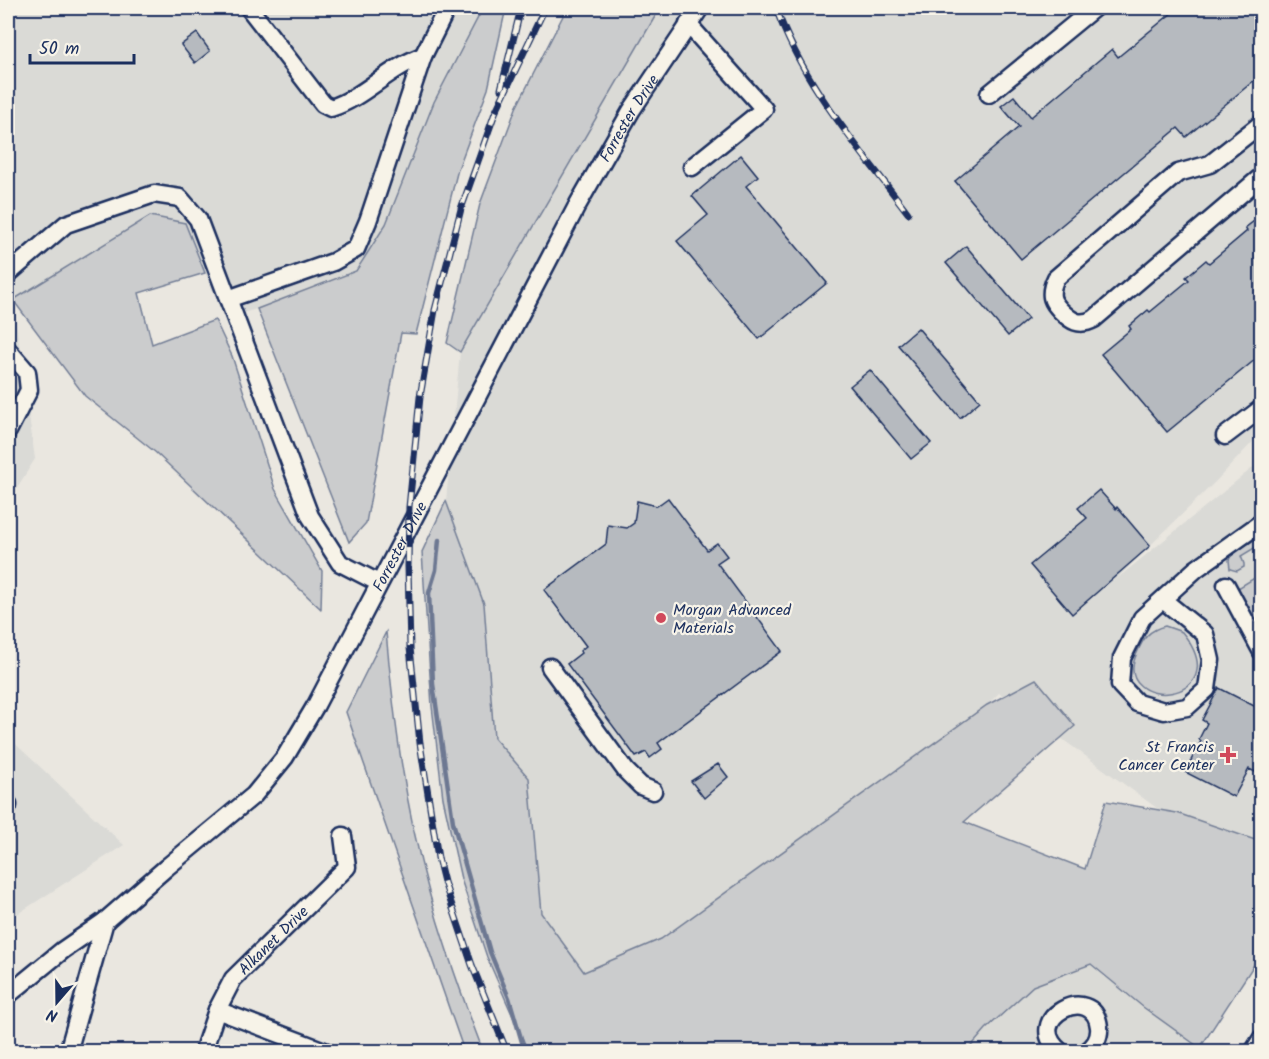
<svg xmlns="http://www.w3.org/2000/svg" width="1269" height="1059" font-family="Kalam,sans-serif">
  <rect width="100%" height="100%" fill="#eae7e0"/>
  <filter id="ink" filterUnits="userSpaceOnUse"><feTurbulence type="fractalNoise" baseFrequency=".0167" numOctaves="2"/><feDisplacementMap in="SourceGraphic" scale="12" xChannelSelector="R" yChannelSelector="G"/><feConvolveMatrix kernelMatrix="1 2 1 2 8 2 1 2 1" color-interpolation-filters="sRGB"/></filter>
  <g filter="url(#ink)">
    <path fill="#dadad6" d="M8,8H483L434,102L386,224L356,271L257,309L224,318L185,223L13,300L35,459L8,502Z
      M660,8H1261V433L1216,481L1114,581L1261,461V884L999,693L987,705L661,939L584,972L541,913L529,778L494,738L484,604L446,501L460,352Z
      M8,737L124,845L8,920Z
      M1091,964L1143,1007L1200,1048L1198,1052H967L986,1029L1033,986Z"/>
    <path fill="#cbcccd" stroke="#737e96" stroke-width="1.5" d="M483,8H506L488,89L458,169L416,334L401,333L366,523L349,542L257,309L356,271L386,224L434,102Z
      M567,8H660L460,352L447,343L480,204L516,108Z
      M150,216L185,223L205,273L139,293L152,344L215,320L232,356L275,489L322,571L321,609L155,452L85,396L13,300Z
      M446,501L484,604L494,738L529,778L541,913L584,972L661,939L987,705L1036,679L1075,726L964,822L1085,869L1106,801L1177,813L1261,842V954L1200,1048L1143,1007L1091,964L1033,986L986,1029L967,1051H528L487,957L461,879L443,798L432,706L422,552Z
      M1261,536V544L1241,556L1244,564V567L1237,571L1230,569L1229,560L1232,553Z
      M1261,574V639L1237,590L1238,588Z
      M1165,626L1182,632C1241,705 1109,714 1137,653C1143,638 1149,630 1165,626Z
      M386,632C394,720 405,807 429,892C444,946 463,999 483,1051H464L346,712Z"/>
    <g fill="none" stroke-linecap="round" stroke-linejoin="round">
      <path stroke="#6d7892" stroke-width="4.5" d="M439,540L436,570L429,593L433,684L453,822L490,952L509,998L525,1052"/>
    </g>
    <path fill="#b6babf" stroke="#1b2f5e" stroke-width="1.5" d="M1178,8H1262V74L1186,137L1178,128L1021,259L955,181L1019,127L1001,106L1014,96L1031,117L1112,49L1118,57Z
      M197,33L210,51L195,63L181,45Z
      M741,155L758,176L746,186L827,283L759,339L677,241L708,215L692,196Z
      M1262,215V354L1167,432L1101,354L1131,329L1129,326L1148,310L1150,312L1189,280L1186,277L1206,260L1209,263L1247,231L1245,228Z
      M966,246L1028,319L1008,336L946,263Z
      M918,328L980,401L960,418L898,345Z
      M870,370L931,443L911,459L850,386Z
      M1099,490L1116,509L1117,507L1150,546L1072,614L1030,565L1087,518L1078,508Z
      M668,498L707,550L717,543L727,556L717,563L782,651L658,743L662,749L650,758L646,752L636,757L567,664L581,653L580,651L586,646L544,590L606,544L608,525L627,528L634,523L637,501L657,506Z
      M1219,688L1262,710V775L1249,769L1234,797L1185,772L1201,741L1199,739L1207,723L1202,720Z
      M718,764L728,777L704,798L691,781Z"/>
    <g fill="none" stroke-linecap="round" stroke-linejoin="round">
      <defs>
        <g id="minor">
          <path d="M249,8L323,104L331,108C365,97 388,68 423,56"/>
          <path d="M688,24L764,109L692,167"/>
          <path d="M989,94L1094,8"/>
          <path d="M1262,123L1210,164L1178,173L1056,278C1053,284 1051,291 1052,297C1053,303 1057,306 1060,310C1071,321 1079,327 1094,319L1262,176"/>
          <path d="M8,274L66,224L154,194L180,198L198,219L310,516L340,563L379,583"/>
          <path d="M228,299L333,262L356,249L368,221L423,56L447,8"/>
          <path d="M8,350L27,372L29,390L8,431"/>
          <path d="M1225,436L1262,408"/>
          <path d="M1226,585L1262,652"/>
          <path d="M1163,600L1205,634L1211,660L1207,689L1187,707L1164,711L1137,703L1120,685L1122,658L1142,618L1196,569L1262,522"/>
          <path d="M550,667L626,771L641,786L653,791"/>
          <path d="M8,804V806"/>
          <path id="s1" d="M8,995L63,950L105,921L167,867L254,795L285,757L316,705L578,204L631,111L700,8"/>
          <path d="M217,1010L327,1052"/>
          <path d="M68,1052L105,921"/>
          <path id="s2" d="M203,1052L217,1010L233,979L347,867L343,836"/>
          <path d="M1061,1052C1019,1019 1094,981 1099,1027C1100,1037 1095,1046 1086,1052"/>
          <path d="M1253,1052L1262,1038"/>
        </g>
      </defs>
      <use href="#minor" stroke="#1b2f5e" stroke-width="21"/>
      <use href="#minor" stroke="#f7f3e8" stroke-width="16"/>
      <defs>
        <path id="rail" d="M776,8C803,85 859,148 908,213
          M501,89L521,8
          M507,1052L472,965L444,882L438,858L420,743L410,648L408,566L409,507L420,397L435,310L461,209L495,113L545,8"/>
      </defs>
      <use href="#rail" stroke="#1b2f5e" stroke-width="7"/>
      <use href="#rail" stroke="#f7f3e8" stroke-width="4.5" stroke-dasharray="14" stroke-linecap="butt"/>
    </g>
  </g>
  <g fill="#d1495b" stroke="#f7f3e8" stroke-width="2">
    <circle cx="661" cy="618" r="6"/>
    <path d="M1225 746h6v6h6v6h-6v6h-6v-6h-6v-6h6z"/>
  </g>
  <g text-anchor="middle" stroke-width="4.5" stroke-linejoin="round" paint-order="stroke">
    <g font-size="16" fill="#1b2f5e" stroke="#f7f3e8">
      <text dy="6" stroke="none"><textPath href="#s1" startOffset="1092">Forrester Drive</textPath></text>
      <text dy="6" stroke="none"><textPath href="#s1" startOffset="606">Forrester Drive</textPath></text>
      <text dy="6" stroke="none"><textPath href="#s2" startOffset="135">Alkanet Drive</textPath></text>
    </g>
    <g font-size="16" fill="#1b2f5e" stroke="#f7f3e8" text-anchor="start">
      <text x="673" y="615">Morgan Advanced<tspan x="673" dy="18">Materials</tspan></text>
      <text x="1214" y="752" text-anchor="end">St Francis<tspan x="1214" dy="18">Cancer Center</tspan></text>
    </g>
  </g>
  <rect width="1269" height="1059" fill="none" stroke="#f7f3e8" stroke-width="30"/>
  <rect x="15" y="15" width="1239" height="1029" fill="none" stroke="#1b2f5e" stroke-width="2" filter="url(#ink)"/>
  <g transform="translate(57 1002) rotate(200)" stroke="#f7f3e8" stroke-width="4.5" paint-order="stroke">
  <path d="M0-4.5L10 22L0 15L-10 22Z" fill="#1b2f5e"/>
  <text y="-9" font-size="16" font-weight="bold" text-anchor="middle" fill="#1b2f5e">N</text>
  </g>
  <path d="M30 54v9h104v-9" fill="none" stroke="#1b2f5e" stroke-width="3"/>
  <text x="39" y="54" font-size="18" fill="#1b2f5e" stroke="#f7f3e8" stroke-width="4.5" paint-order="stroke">50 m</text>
</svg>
